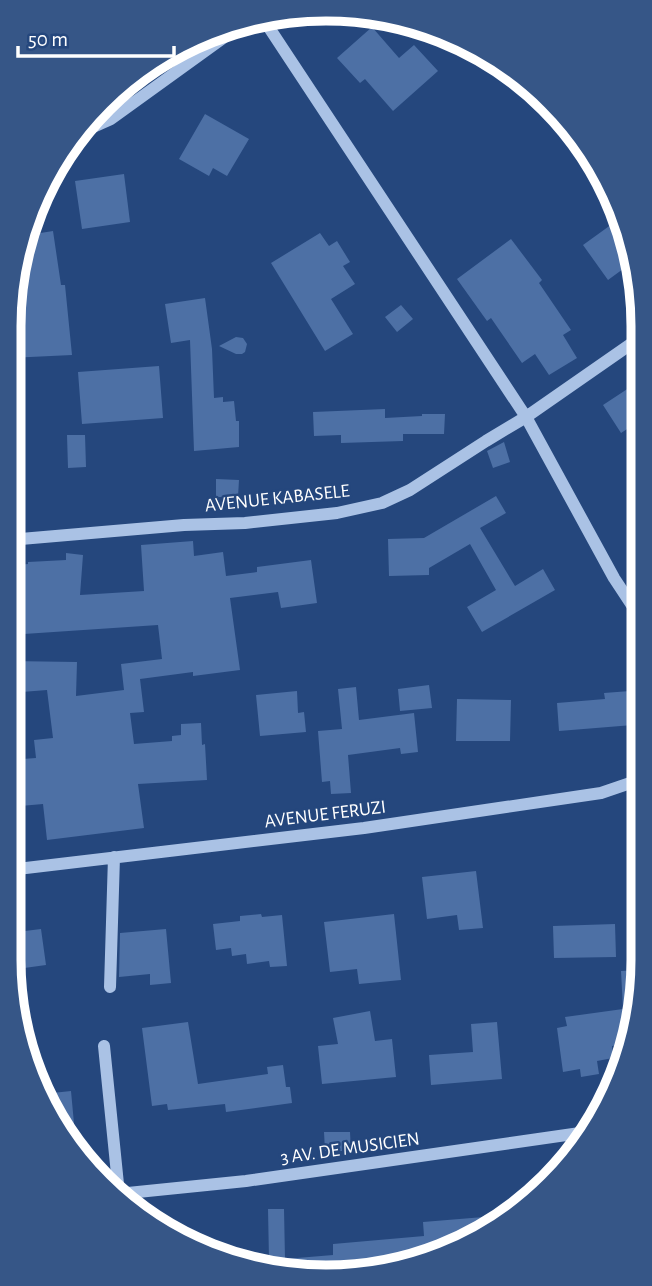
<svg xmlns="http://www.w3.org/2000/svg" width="652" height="1286" font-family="'Alegreya Sans',sans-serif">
  <rect width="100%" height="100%" fill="#25477d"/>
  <path fill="#4d70a5" d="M372,27L399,58L414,45L438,71L393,111L365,79L360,83L337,58Z
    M205,114L249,139L227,176L213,168L209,176L179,159Z
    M124,174L130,222L82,229L75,181Z
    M619,219L625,227L634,261L608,280L583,245Z
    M53,231L61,285H65L72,355L9,358V306L14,288L27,286L23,256L28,235Z
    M320,233L329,246L337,241L350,262L343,266L355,284L331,299L353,334L325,351L271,263Z
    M511,239L542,280L539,283L571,330L563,335L577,358L549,375L535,354L522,363L491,318L487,321L457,279Z
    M205,298L212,349L214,398L223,397V402L234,401L236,421H239V447L194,451L190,340L171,343L165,304Z
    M401,305L413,319L397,332L385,317Z
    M236,337L243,338L247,344L245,352L242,354H236L219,346Z
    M159,366L163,418L82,424L78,372Z
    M641,380V420L621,433L603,405Z
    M385,409V418L422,416V414H445L444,434H403V441L341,443V435L314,436L313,412Z
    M67,435H85L86,467L68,468Z
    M504,442L510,462L493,468L487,451Z
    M216,479L239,480L238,497H216Z
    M496,496L506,513L480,528L515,586L543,569L555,590L482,632L467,607L496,590L470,544L429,568V575L389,576L388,539L424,538Z
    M193,541L194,556L223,552L226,576L257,572V567L311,560L317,603L281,608L278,592L230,598L240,670L193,676V672L140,679L144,712L130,713L134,744L172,741V736L181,735V724L201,723L202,745L205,744L207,780L138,784L144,828L47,840L43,804L9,807V760L36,758L34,740L53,738L47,690L9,693V661L77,662L76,696L124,690L121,664L162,659L158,625L9,635V566L28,564V562L66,560V553L83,555L80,595L144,591L141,545Z
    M429,685L432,708L400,711L398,689Z
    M356,687L359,720L414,713L418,752L401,754L400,748L348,755L351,793L331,794L330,781L322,782L318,731L342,729L338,689Z
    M297,691L298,713L304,712L306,732L260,736L256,695Z
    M630,691L633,725L559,731L557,703L605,699L604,693Z
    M457,699L511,700L510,741H456Z
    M476,871L483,928L459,930L457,915L427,919L422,877Z
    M261,914L262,917L282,915L287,966L270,967L269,961L247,964L246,954L232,956L231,948L216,950L213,924L240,921V916Z
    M394,914L401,980L359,984L357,969L330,972L324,922Z
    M615,924L616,957L554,958L553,926Z
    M41,929L46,965L10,970L9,960V933Z
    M166,929L171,983L150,985V974L119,977L120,933Z
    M637,970L638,986H641L625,1045L612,1046L613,1058L597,1061L599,1074L581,1077L580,1069L563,1072L557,1028L567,1026L565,1017L623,1009L621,971Z
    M370,1011L375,1041L392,1039L396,1077L322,1084L318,1046L338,1044L333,1018Z
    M188,1022L198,1084L268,1074L267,1067L283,1065L286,1087H290L292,1103L226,1112L225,1104L168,1110L167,1104L152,1106L142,1028Z
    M497,1022L502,1079L431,1085L429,1055L473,1052L471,1024Z
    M71,1091L77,1156L43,1094Z
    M324,1132H350L351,1151H325Z
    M268,1209H284L285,1259L333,1255V1244L424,1236L423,1222L508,1215L448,1253L382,1268L317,1274L267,1269V1260H269Z"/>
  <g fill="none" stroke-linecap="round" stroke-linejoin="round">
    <path stroke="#aac2e5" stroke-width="12" d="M264,20L526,417L614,578L641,619
      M84,131L111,119L244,23
      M9,540L184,525L245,523L337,513L382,503L410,490L486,441L526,417L641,337
      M9,870L364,828L601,793L642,779
      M110,987L114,857
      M104,1046L119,1194
      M118,1194L246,1181L587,1132"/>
  </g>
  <g text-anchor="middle" stroke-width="5" stroke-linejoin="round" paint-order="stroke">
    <g font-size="19" fill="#fff" stroke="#25477d">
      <text transform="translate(277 497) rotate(-6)" y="7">AVENUE KABASELE</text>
      <text transform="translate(325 813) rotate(-7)" y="7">AVENUE FERUZI</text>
      <text transform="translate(350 1147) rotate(-8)" y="7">3 AV. DE MUSICIEN</text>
    </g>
  </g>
  <path d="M0 0H652V1286H0ZM326 21H326A305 305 0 0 1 631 326V960A305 305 0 0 1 326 1265H326A305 305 0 0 1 21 960V326A305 305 0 0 1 326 21Z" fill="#365687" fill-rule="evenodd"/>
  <path fill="none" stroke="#fff" stroke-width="9" d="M326 21H326A305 305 0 0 1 631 326V960A305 305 0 0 1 326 1265H326A305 305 0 0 1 21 960V326A305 305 0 0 1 326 21Z"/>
  <path d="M18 46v10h156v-10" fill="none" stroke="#ffffff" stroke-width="3.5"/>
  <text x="28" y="46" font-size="21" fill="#ffffff" stroke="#25477d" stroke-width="5" paint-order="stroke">50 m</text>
</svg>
